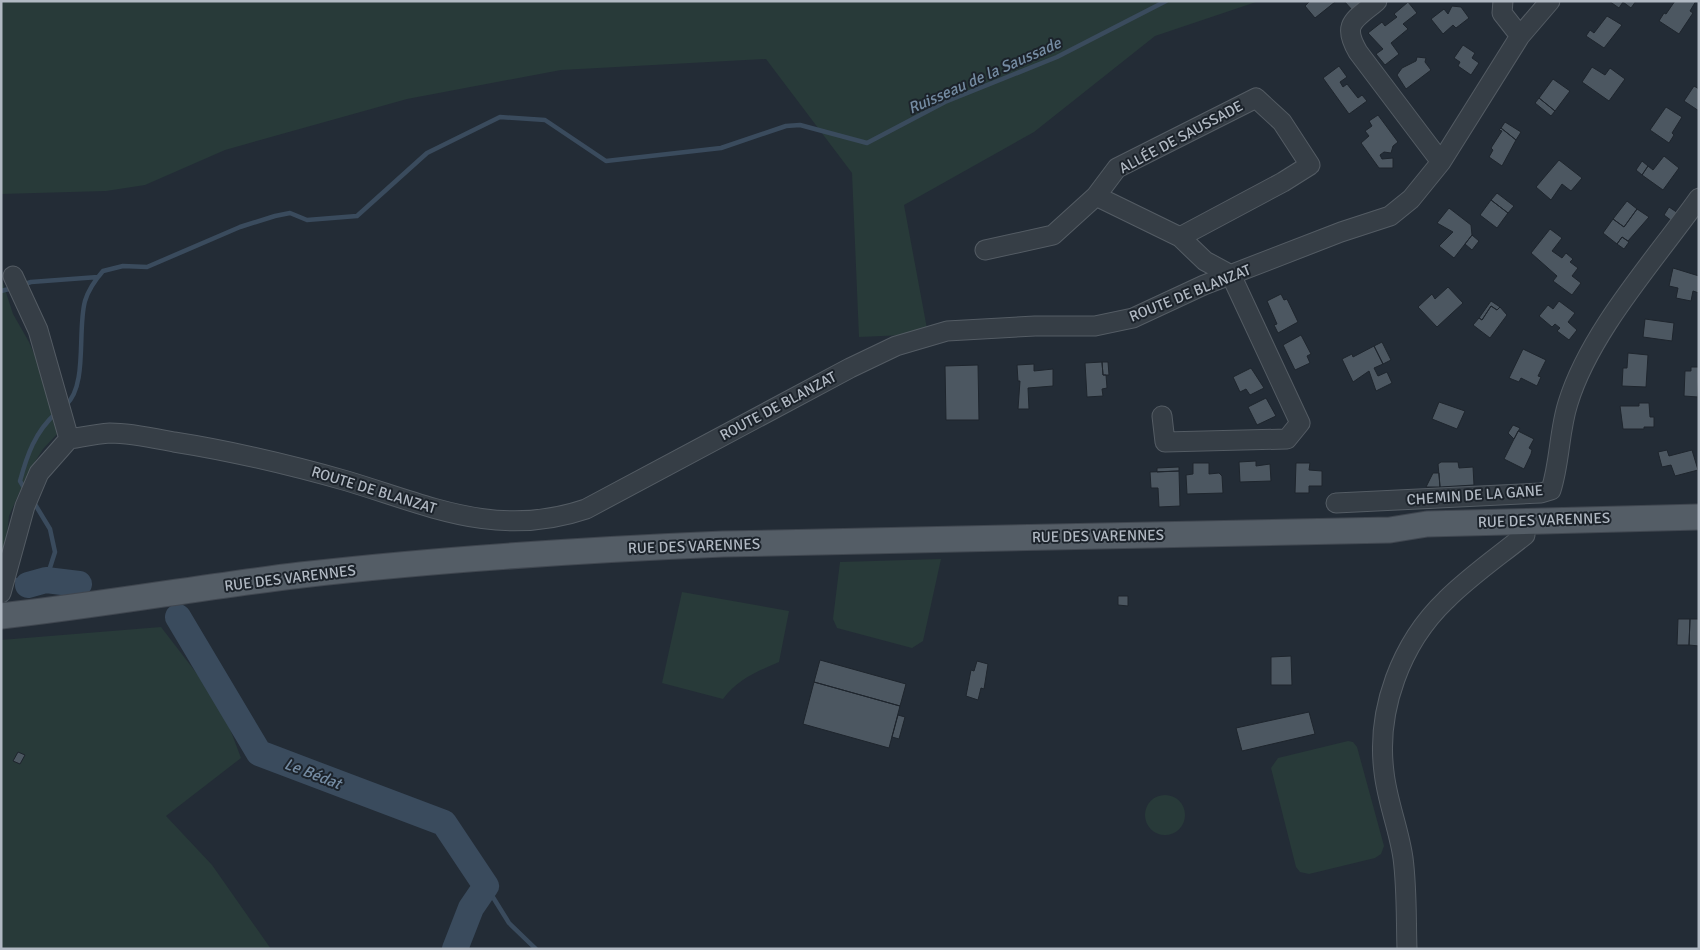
<svg xmlns="http://www.w3.org/2000/svg" width="1700" height="950" font-family="Signika,sans-serif">
  <rect width="100%" height="100%" fill="#232c36"/>
  <path fill="#283a39" d="M1,1H1259L1155,36L1034,132L904,205L928,334L859,337L852,173L766,59L561,70L407,99L225,150L145,185L106,191L1,194Z
    M1,277L13,314L29,342L56,406L59,432L43,449L29,471L9,516L5,553L1,566Z
    M941,559L923,641L912,648L837,628L833,619L840,562Z
    M682,592L789,611L779,662C756,672 738,679 723,699L662,683Z
    M161,627L221,705L241,758L166,816L212,865L271,949H1V640Z
    M1348,741L1353,742L1357,747L1384,846L1381,854L1375,858L1309,874L1300,872L1296,867L1271,768L1278,758Z
    M1145 815a20 20 0 1 1 40 0a20 20 0 1 1-40 0Z"/>
  <g fill="none" stroke-linecap="round" stroke-linejoin="round">
    <path stroke="#3a4b5d" stroke-width="4.5" d="M22,285L31,282L98,277
      M1,291L13,288
      M66,405C88,385 77,330 85,301C88,291 96,279 103,271L123,266L147,267L240,227L275,216L290,213L307,220L357,216L427,153L500,117L545,120L606,161L721,148L786,126L800,125L867,143L945,102L1057,57L1166,1
      M26,491L20,481C27,455 35,432 56,413
      M33,501L50,529L55,552L46,580
      M11,578L28,585
      M486,886L509,923L536,949"/>
    <path stroke="#3a4b5d" stroke-width="26" d="M28,585L46,580L79,584
      M178,617L259,753L444,823L486,886L471,908L455,949"/>
  </g>
  <path fill="#4c5761" stroke="#1e252d" d="M1310,1H1334L1335,2L1315,18L1305,6Z
    M1344,1H1363L1353,11Z
    M1609,1H1636L1631,8L1623,2L1619,8Z
    M1675,1H1696L1690,11L1693,13L1679,34L1659,21L1664,13L1666,14Z
    M1408,2L1417,13L1403,24L1408,29L1391,43L1399,54L1385,65L1376,54L1383,49L1368,33L1382,22L1385,26L1397,17L1394,14Z
    M1452,6L1461,7L1469,18L1456,28L1453,25L1443,34L1431,19L1444,9L1448,14Z
    M1607,16L1622,25L1604,48L1586,36L1590,30L1594,33Z
    M1463,45L1475,53L1472,58L1479,63L1471,75L1458,66L1460,62L1454,58Z
    M1417,57L1426,58L1425,62L1431,70L1406,89L1397,75L1402,68L1416,61Z
    M1339,66L1347,77L1340,82L1343,87L1347,84L1358,98L1362,95L1367,101L1349,114L1323,78Z
    M1592,67L1605,75L1610,68L1625,79L1609,101L1582,82Z
    M1553,79L1570,91L1555,111L1539,98Z
    M1694,86L1699,89V111L1684,101Z
    M1539,98L1555,111L1551,116L1535,103Z
    M1666,107L1682,117L1672,133L1674,135L1669,143L1650,130Z
    M1378,115L1398,142L1393,146L1391,153L1384,152L1380,155L1382,159L1393,158V168H1379L1361,143L1369,136L1365,131L1372,126L1369,121Z
    M1505,122L1521,132L1516,140L1501,128Z
    M1501,128L1516,140L1502,166L1489,157L1493,150L1491,148L1502,131L1499,130Z
    M1664,156L1679,168L1663,190L1642,175L1648,166L1653,170Z
    M1559,160L1582,178L1571,191L1562,184L1551,200L1536,187Z
    M1642,161L1648,166L1642,175L1636,170Z
    M1497,193L1514,206L1508,213L1491,200Z
    M1491,200L1508,213L1497,228L1480,215Z
    M1627,201L1637,209L1624,227L1613,219Z
    M1669,207L1678,213L1672,221L1664,215Z
    M1449,208L1471,225L1472,235L1454,258L1439,246L1453,232L1437,223Z
    M1637,209L1649,217L1628,241L1622,237L1617,244L1603,233L1613,219L1624,227Z
    M1550,229L1562,238L1552,251L1562,258L1566,253L1573,259L1570,262L1578,268L1572,276L1581,283L1572,295L1553,281L1557,276L1531,253Z
    M1472,235L1479,241L1472,250L1465,244Z
    M1622,237L1629,242L1624,249L1617,244Z
    M1673,268L1699,276V293L1693,291L1691,301L1676,298L1678,288L1669,286Z
    M1448,287L1463,303L1437,327L1418,307L1432,294L1435,299Z
    M1281,294L1284,300L1287,299L1298,322L1278,333L1274,325L1277,324L1267,301Z
    M1491,301L1500,307L1497,310L1491,306L1482,320L1479,318Z
    M1559,301L1575,313L1568,322L1577,330L1569,340L1557,331L1560,328L1555,324L1552,327L1539,316L1548,305L1553,309Z
    M1491,306L1497,310L1500,307L1507,315L1490,338L1473,325L1479,318L1482,320Z
    M1645,319L1674,323L1672,341L1643,337Z
    M1301,335L1311,354L1307,356L1310,363L1295,370L1283,345Z
    M1382,342L1391,360L1383,364L1374,346Z
    M1374,346L1383,364L1374,368L1378,376L1387,372L1392,383L1376,391L1369,371L1353,382L1342,359L1352,354L1353,357Z
    M1523,349L1546,360L1538,376L1541,377L1537,386L1521,378L1519,382L1509,378Z
    M1628,353L1648,355L1646,387L1622,386L1623,368H1627Z
    M1102,362H1108L1109,375H1103Z
    M1102,362L1103,375H1106L1107,388L1102,389L1103,396L1087,397L1085,363Z
    M1034,364V371L1053,369V386L1028,388L1029,409H1018L1020,381H1018L1017,365Z
    M978,365L979,420H946L945,366Z
    M1691,367H1699L1698,397L1684,396L1685,371H1691Z
    M1251,368L1264,388L1250,395L1246,389L1240,392L1233,377Z
    M1266,398L1276,416L1257,425L1248,407Z
    M1439,402L1465,411L1457,429L1432,419Z
    M1639,403H1649L1650,417H1654V427H1644V429H1623L1620,406H1639Z
    M1513,425L1520,428L1514,439L1508,433Z
    M1518,431L1534,439L1529,448L1532,450L1531,454L1524,469L1504,459Z
    M1667,450L1669,456L1692,450L1698,470L1675,476L1671,465L1662,467L1658,452Z
    M1256,461V466L1270,464L1271,481L1240,482L1239,462Z
    M1441,462H1458L1459,468L1473,467L1474,485L1440,487L1438,464Z
    M1193,463H1209V474L1219,473L1222,476L1223,493L1187,494L1186,475L1193,474Z
    M1296,463H1310L1309,470L1322,471V486H1309V493H1295Z
    M1179,467V471L1157,472V468Z
    M1179,471L1180,506L1159,507L1158,488H1151L1150,472Z
    M1433,473H1439L1440,487H1426Z
    M1118,596H1128V606L1118,605Z
    M1678,619H1690L1689,645H1677Z
    M1690,619H1699V646L1689,645Z
    M1291,656L1292,685H1271V657Z
    M820,660L906,684L900,706L814,682Z
    M977,661L988,664L984,689L981,688L978,700L966,696L971,670L974,671Z
    M814,682L900,706L889,748L803,724Z
    M1309,712L1315,734L1242,751L1236,728Z
    M898,715L905,717L899,739L892,737Z
    M18,752L25,755L20,764L13,761Z"/>
  <g fill="none" stroke-linecap="round" stroke-linejoin="round">
    <defs>
      <path id="minor" d="M1377,1C1355,20 1341,23 1358,52L1441,162
        M1503,1L1502,13L1520,36
        M985,250L1053,235L1096,196
        M13,276L38,330L69,439
        M1162,416L1165,442L1287,439L1300,423L1231,275L1205,261L1180,237L1096,196L1117,168L1256,98L1282,122L1310,165L1283,182L1180,237
        M1336,503L1541,493L1551,490C1560,462 1559,431 1568,403C1590,331 1655,260 1699,198
        M1,593L25,506L39,473L69,439C82,437 96,434 110,433C131,433 153,438 174,442C232,451 290,465 347,481C430,506 498,539 586,509L850,368L896,346L947,331L1035,326H1095L1133,318L1204,285L1341,232L1390,216L1411,199L1441,162L1520,36L1550,1
        M1407,949C1406,919 1407,888 1403,858C1399,829 1387,801 1384,772C1376,710 1401,643 1446,600C1470,576 1499,556 1525,535V521"/>
      <path id="major" d="M1,616C101,605 201,587 301,575C441,559 582,550 723,544L1390,530L1427,524L1699,517"/>
    </defs>
    <use href="#minor" stroke="#545c64" stroke-width="21"/>
    <use href="#major" stroke="#404750" stroke-width="27"/>
    <use href="#minor" stroke="#363e46" stroke-width="19"/>
    <use href="#major" stroke="#545d66" stroke-width="25"/>
  </g>
  <g text-anchor="middle" stroke-width="4" stroke-linejoin="round" paint-order="stroke">
    <g font-size="15" fill="#b1b9c3" stroke="#1c232b">
      <text transform="translate(1181 137) rotate(-28)" y="5">ALLÉE DE SAUSSADE</text>
      <text transform="translate(1190 293) rotate(-22)" y="5">ROUTE DE BLANZAT</text>
      <text transform="translate(778 406) rotate(-28)" y="5">ROUTE DE BLANZAT</text>
      <text transform="translate(374 490) rotate(17)" y="5">ROUTE DE BLANZAT</text>
      <text transform="translate(1475 495) rotate(-4)" y="5">CHEMIN DE LA GANE</text>
      <text transform="translate(1544 520) rotate(-2)" y="5">RUE DES VARENNES</text>
      <text transform="translate(1098 536) rotate(-1)" y="5">RUE DES VARENNES</text>
      <text transform="translate(694 546) rotate(-2)" y="5">RUE DES VARENNES</text>
      <text transform="translate(290 578) rotate(-7)" y="5">RUE DES VARENNES</text>
    </g>
    <g font-size="16" font-style="italic" fill="#758ca3" stroke="#1c232b">
      <text transform="translate(984 75) rotate(-24)" y="6">Ruisseau de la Saussade</text>
      <text transform="translate(313 773) rotate(21)" y="6">Le Bédat</text>
    </g>
  </g>
  <rect width="1700" height="950" fill="none" stroke="#b1b9c3" stroke-width="5"/>
</svg>
